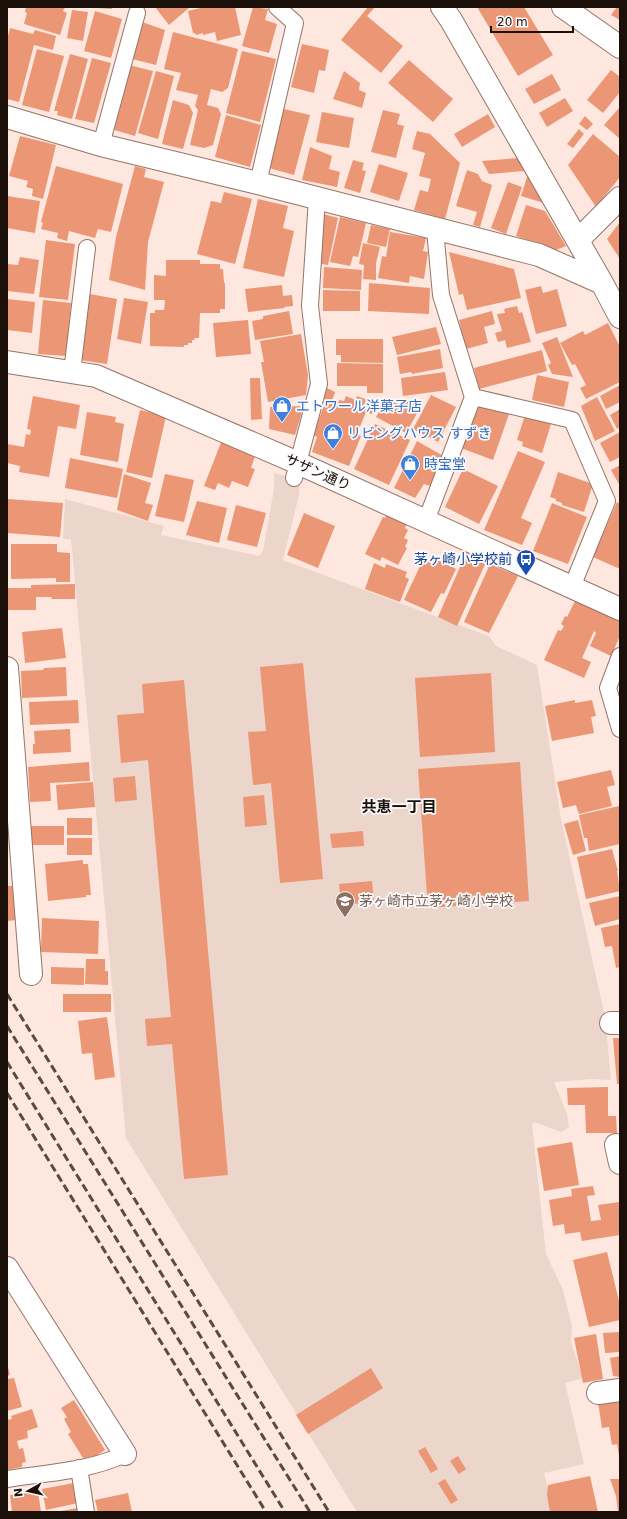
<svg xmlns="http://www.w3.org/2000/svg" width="627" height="1519" font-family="'DejaVu Sans','Noto Sans JP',sans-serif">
  <rect width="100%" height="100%" fill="#fee7de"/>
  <path fill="#ecd5cb" d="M274,473L300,480L299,495L283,560L489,636L496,646L537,665L561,819L605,1017L611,1080L592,1079L554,1082L567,1114L569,1127L561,1132L534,1122L532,1125L546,1254L563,1290L572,1326L571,1342L583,1378L565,1383L584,1464L544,1473L553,1512H357L126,1138L71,539H63L65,499L164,526L161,535L259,556L263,551L274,489Z"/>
  <path fill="#eb9675" d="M26,7H65L63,11L67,13L60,35L24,24L27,13L25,12Z
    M96,7H112V9L96,8Z
    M155,7H190L169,25Z
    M205,7H235L241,35L217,41L215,32L203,35V33L196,35L195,33H193L188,11Z
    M253,7L268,9L265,20L277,24L269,53L242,46Z
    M368,7H375L367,16L403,46L381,73L341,40Z
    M477,7H524L553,55L518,76Z
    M617,7H620V20L611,15Z
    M72,10L88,12L83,41L67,38Z
    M95,11L122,19L111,58L84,51Z
    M142,22L165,30L156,65L132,59Z
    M10,28L33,34L35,30L56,36L53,50L34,45L19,102L7,99V40Z
    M173,32L238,49L228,88L222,92L211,89L207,105L218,108L221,114L213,145L204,148L190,145L198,110L195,106L198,95L176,90L181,73L164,69Z
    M302,44L329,50L325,71L319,70L314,93L291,87Z
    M37,49L64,56L49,112L22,105Z
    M242,51L276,59L260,122L226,113Z
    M70,54L88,59L72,119L57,115L58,111H54Z
    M92,58L111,63L94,123L75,119Z
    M409,60L453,99L433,122L388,83Z
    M129,65L153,71L135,136L111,129Z
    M611,70L620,77V92L603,113L587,100Z
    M156,71L174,76L158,139L138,133Z
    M344,71L360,83L359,90L366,93L362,108L333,99Z
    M552,74L561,90L534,104L525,89Z
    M565,98L573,111L547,127L539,113Z
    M173,100L189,105L193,113L183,149L162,144Z
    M620,107V139L604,125Z
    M284,109L310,115L294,175L269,168Z
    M383,110L400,114L397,124L404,126L396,158L371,152Z
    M322,112L354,118L349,148L316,142Z
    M488,114L495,127L462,147L454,134Z
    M226,115L261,125L250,167L215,157Z
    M585,116L593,124L587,130L579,124Z
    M579,129L584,134L573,148L567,144Z
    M417,131L430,134L460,163L445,219L414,210L420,190L428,192L431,179L419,176L425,153L412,149Z
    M593,134L620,157V177L596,207L568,165Z
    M20,136L56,145L43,199L32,196L33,189L26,187L28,181L9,176Z
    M310,147L332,156L329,169L340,172L337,187L302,180Z
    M518,158L524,171L489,174L482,161Z
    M353,160L364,163L362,170L366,171L360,193L344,188Z
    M379,164L408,173L399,201L370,192Z
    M56,166L123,184L111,232L98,229L95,238L69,231L67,241L57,238L58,233L41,229L43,223L41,222Z
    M135,166L146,169L144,177L164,182L148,242L145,290L109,280L116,237Z
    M467,170L478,174L482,181L492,185L480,227L473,225L477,212L456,206Z
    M528,174L544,203L521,196Z
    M508,182L522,187L506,234L491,228Z
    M224,192L252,199L235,264L197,254L211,201L221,203Z
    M7,196L40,201L35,233L7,228Z
    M258,199L288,206L283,228L294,231L284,277L243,268Z
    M526,205L545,211L566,246L556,250L516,236Z
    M320,213L338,218L328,265L316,263Z
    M340,217L366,223L358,257L353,256L350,266L330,262Z
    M620,222V259L607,239Z
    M371,225L390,229L386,247L367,243Z
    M390,232L426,238L423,251L428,252L424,279L410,276L409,283L378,278L382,256L386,257Z
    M46,240L75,244L68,300L39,297Z
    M363,243L380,247L376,263V280L363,279L364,265L359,264Z
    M449,252L514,269L521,298L467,310L463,294L459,295Z
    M20,257L39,260L34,294L7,291V264L18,265Z
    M166,260H200V264H220V269H223L224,283H225V309H220V313H200L199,338H194L195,340H192V343H188V345H184V347L150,346V313H155V310H164L165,300H154V275L166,276Z
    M324,267L362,270L361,290L323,288Z
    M369,283L430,288L429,314L368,311Z
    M282,285L283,296L292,295L293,306L284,307L285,308L248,312L245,289Z
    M541,286L543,293L557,289L567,326L536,334L525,290Z
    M323,290L360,291V311H323Z
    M90,294L117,299L107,364L80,360Z
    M124,298L148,302L141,344L117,339Z
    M7,299L35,302L32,333L7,330Z
    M43,300L71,303L66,356L38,354Z
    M517,306L519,313L522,312L531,342L507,348L505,340L498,342L495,333L502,331L497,314L505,313L504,309Z
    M289,311L293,334L255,340L252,321L263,319V316Z
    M492,311L495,324L484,327L488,343L466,349L459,320Z
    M248,320L251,354L216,357L213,323Z
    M608,323L620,347V382L586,399L580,388L586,385L575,364L572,365L560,343L583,331L585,335Z
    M436,327L441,344L397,355L392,337Z
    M301,334L308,375L306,395L268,402L261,362H264L260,341Z
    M557,337L573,377L552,374L548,365L551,363L542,343Z
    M336,339H383V363L341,362V355H336Z
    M440,349L443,368L412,374L411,372L400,374L397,357Z
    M542,350L547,371L479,389L474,368Z
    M337,363L383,364V393H367V386H337Z
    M445,372L448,390L403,396L401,378Z
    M537,375L569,382L564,407L532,400Z
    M250,378H260L262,419L251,420Z
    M620,385V402L606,409L600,396Z
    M325,387L335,392L332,401L338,404L339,400L344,401L346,396L356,400L357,396L376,403L372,414L366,412L357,434L361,436L349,466L312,452L317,437L313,435L326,400L321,398Z
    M431,395L456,407L438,442L413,429Z
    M33,396L80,405L76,429L58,426L49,477L19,472L20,466L7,463V444L24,447L26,434L30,435L31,430L27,429Z
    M597,397L615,431L595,441L581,406Z
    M387,398L401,406L405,399L420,408L406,433L376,417Z
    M478,402L509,414L493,460L461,448Z
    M304,406L295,435L269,429L270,407Z
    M620,409V427L617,429L610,415Z
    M140,410L166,416L152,478L126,472Z
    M87,412L116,417L115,422L124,424L118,462L80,455Z
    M525,415L551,424L542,453L522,446L523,442L517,440Z
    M375,424L410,440L389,485L354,469Z
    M620,432V457L610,462L600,443Z
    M222,440L256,453L251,468L255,469L248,487L232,481L229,488L218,483L215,490L204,486Z
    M417,441L445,457L430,486L424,484L415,498L394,488Z
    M518,451L545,462L521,518L532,523L522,545L484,530Z
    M70,458L123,469L117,498L65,488Z
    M620,465V486L611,470Z
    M463,469L498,486L479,524L445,507Z
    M558,472L593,484L584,512L562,505V503L556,501V499L550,497Z
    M124,474L151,483L145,503L153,505L148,521L117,510Z
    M165,474L194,480L184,522L155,516Z
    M8,499L63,503L60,537L7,533Z
    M197,501L227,508L219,543L186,535Z
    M617,502L620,504V569L593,557Z
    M552,503L587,517L568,564L533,551Z
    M236,505L266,513L257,547L227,540Z
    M304,513L335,526L318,568L287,555Z
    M386,515L407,524L405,528L408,530L404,538L408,540L405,547L407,548L398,565L382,557L380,561L365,554L383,517L385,518Z
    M11,544H57V552L70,553V582H56V578L11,579Z
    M467,551L487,560L457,626L438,617Z
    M431,557L456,569L444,594L441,593L431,612L404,600L422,562L427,564Z
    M374,563L385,568L386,564L407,572L405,577L409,579L400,602L365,589Z
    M490,564L518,576L489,633L464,622Z
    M75,584V599H51L52,597H36V610H8V588H31V585Z
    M576,599L620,619V636L611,656L590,646L596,633L594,631L582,658L591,662L584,678L544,660L558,630L561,631L564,626L561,624L565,616L567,617Z
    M62,628L66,658L25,663L22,632Z
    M303,663L323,879L280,883L271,783L253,785L248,732L266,731L260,667Z
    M66,667L67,696L22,698L21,671L43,670L44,668Z
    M491,673L495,752L420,757L415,678Z
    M184,680L228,1175L184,1179L172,1044L147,1046L145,1019L171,1017L148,760L121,763L117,715L144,713L142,684Z
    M78,700L79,723L30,725L29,702Z
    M575,700V703L592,700L596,716L591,717L594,733L552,741L545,706Z
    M70,729L71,752L33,754V744H35L34,731Z
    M89,762L90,781L50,783L51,801L30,802L28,767Z
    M520,762L529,901L428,908L418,769Z
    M611,770L615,785L607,787L612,806L579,814L576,805L563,808L557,782Z
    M135,776L137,800L115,802L113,778Z
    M93,782L95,807L58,810L56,785Z
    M264,795L267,825L245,827L243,797Z
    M619,806L620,844L589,851L587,838H584L579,815Z
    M67,818H92V835H67Z
    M578,820L586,851L573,855L564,824Z
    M31,826H64V845H31Z
    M363,831L364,846L332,848L330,834Z
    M67,838H92V855H67Z
    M612,849L618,871H617L620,891L586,899L577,857Z
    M83,860V864H88L91,895H86V897L48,901L45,864Z
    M372,881L374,902L341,905L339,884Z
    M7,886H13L17,920L7,921Z
    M620,896V919L595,926L589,903Z
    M42,918L99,921L98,954L41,952Z
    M620,924V967L616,968L612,946L605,947L601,928Z
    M86,959H105V971H108V985L85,984Z
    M51,967L84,968V985L51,984Z
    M63,994H111V1012H63Z
    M107,1017L115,1077L95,1080L92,1053L82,1054L78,1021Z
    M613,1038H620V1084H617Z
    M608,1087V1116H616L617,1133H586L585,1105H568L567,1088Z
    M572,1142L579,1185L544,1191L537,1148Z
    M593,1186L595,1195L587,1196L591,1221L601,1220L598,1205L619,1202L620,1235L582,1241L580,1232L565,1234L564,1224L553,1226L549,1200L572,1196L571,1189Z
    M607,1252L620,1305V1320L589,1327L573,1260Z
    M620,1332V1352L605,1353L603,1333Z
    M596,1334L603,1379L583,1383L574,1338Z
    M620,1356V1377L613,1376L610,1358Z
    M7,1363L10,1375L7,1376Z
    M371,1368L383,1388L308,1434L296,1415Z
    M14,1378L22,1407L7,1411V1379Z
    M620,1399V1456H619L617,1444L612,1445L609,1427L602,1428L598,1402Z
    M74,1400L105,1450L90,1460L83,1458L68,1434L71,1432L64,1419L67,1417L61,1408Z
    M32,1409L38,1427L27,1431L28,1438L17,1441L19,1449L23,1448L26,1462L22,1463V1467L7,1470V1420L12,1419L11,1416Z
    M425,1447L438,1469L431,1473L418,1451Z
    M458,1456L466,1469L459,1474L450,1461Z
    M590,1476L598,1512H550L547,1495L548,1485Z
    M445,1479L458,1500L451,1504L438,1483Z
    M610,1479H620V1512H618L616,1496Z
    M74,1483L78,1503L46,1510L42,1489Z
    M38,1492L41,1512H12L10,1495Z
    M128,1493L132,1512H98L95,1500Z
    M77,1508L78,1512H61V1511Z"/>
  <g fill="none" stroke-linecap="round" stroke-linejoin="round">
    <defs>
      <path id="lane" d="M101,145L137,13
        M258,183L295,23L277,7
        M72,372L87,248
        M473,397L572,420L607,501L572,587
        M294,478L319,384L310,306L317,198
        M426,521L473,397L441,295L435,229
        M620,656L608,688L620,729
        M79,1468L86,1512
        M7,1479C46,1473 90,1471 125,1454"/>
      <path id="street" d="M442,7L451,20L602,283L620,317
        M563,7L620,47
        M7,117L101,145L258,183L539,255L602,283
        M578,240L620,198
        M7,362L96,376L298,463L620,609
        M7,668L31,974
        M611,1023H620
        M616,1145L620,1163
        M7,1268L125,1454
        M598,1393L620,1390"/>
    </defs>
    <use href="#lane" stroke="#957467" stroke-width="18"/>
    <use href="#street" stroke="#957467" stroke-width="24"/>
    <use href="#lane" stroke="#fff" stroke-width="16"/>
    <use href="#street" stroke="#fff" stroke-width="22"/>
    <path stroke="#594a44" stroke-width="3" stroke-dasharray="8 4" stroke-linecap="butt" d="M7,994L329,1512
      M7,1026L310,1512
      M7,1062L285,1512
      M7,1093L266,1512"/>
  </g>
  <defs>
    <symbol id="shop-pin" viewBox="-11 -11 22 30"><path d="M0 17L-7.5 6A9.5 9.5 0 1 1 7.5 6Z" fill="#3f7fe0" stroke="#fafafa"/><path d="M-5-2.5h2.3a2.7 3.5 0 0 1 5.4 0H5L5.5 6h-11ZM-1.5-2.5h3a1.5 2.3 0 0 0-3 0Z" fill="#fff"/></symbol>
    <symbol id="bus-pin" viewBox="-11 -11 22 30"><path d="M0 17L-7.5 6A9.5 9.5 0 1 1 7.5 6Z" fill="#1a4fb4" stroke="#fafafa"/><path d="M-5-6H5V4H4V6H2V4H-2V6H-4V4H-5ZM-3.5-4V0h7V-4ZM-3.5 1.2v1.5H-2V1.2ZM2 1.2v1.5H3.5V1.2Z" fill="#fff"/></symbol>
    <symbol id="school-pin" viewBox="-11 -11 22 30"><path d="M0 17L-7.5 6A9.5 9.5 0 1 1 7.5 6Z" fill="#8d6e63" stroke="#fafafa"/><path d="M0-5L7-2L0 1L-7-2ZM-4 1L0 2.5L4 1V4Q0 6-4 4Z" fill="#fff"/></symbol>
  </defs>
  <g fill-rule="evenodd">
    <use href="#shop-pin" x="271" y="395" width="22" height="30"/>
    <use href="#shop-pin" x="322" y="422" width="22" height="30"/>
    <use href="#shop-pin" x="399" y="453" width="22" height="30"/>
    <use href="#bus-pin" x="515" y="548" width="22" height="30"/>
    <use href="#school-pin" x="334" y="890" width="22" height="30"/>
  </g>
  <g text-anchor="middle" stroke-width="3.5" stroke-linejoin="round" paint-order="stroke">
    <g font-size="14" fill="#366cbe" stroke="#fafafa" text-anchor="start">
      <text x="296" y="411">エトワール洋菓子店</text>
      <text x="347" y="438">リビングハウス すずき</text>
      <text x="424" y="469">時宝堂</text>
    </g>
    <g font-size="14" fill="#1b0f0a" stroke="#fafafa">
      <text transform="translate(318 472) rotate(24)" y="5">サザン通り</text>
    </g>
    <g font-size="14" fill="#164399" stroke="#fafafa" text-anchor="end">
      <text x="512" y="564">茅ヶ崎小学校前</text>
    </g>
    <g font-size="14" fill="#785e54" stroke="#fafafa" text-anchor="start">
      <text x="359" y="906">茅ヶ崎市立茅ヶ崎小学校</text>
    </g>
    <g font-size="15" font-weight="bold" fill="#1b0f0a" stroke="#fafafa">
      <text x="399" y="812">共恵一丁目</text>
    </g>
  </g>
  <rect width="627" height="1519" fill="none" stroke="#1b0f0a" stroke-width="16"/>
  <g transform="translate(28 1491) rotate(262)" stroke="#fafafa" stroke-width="3" paint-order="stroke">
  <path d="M0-3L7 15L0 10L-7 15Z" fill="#1b0f0a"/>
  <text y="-6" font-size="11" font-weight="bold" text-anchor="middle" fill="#1b0f0a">N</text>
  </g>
  <path d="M491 26v6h82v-6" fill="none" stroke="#1b0f0a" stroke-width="2"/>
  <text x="497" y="26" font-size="12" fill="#1b0f0a" stroke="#fafafa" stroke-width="3" paint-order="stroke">20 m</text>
</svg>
